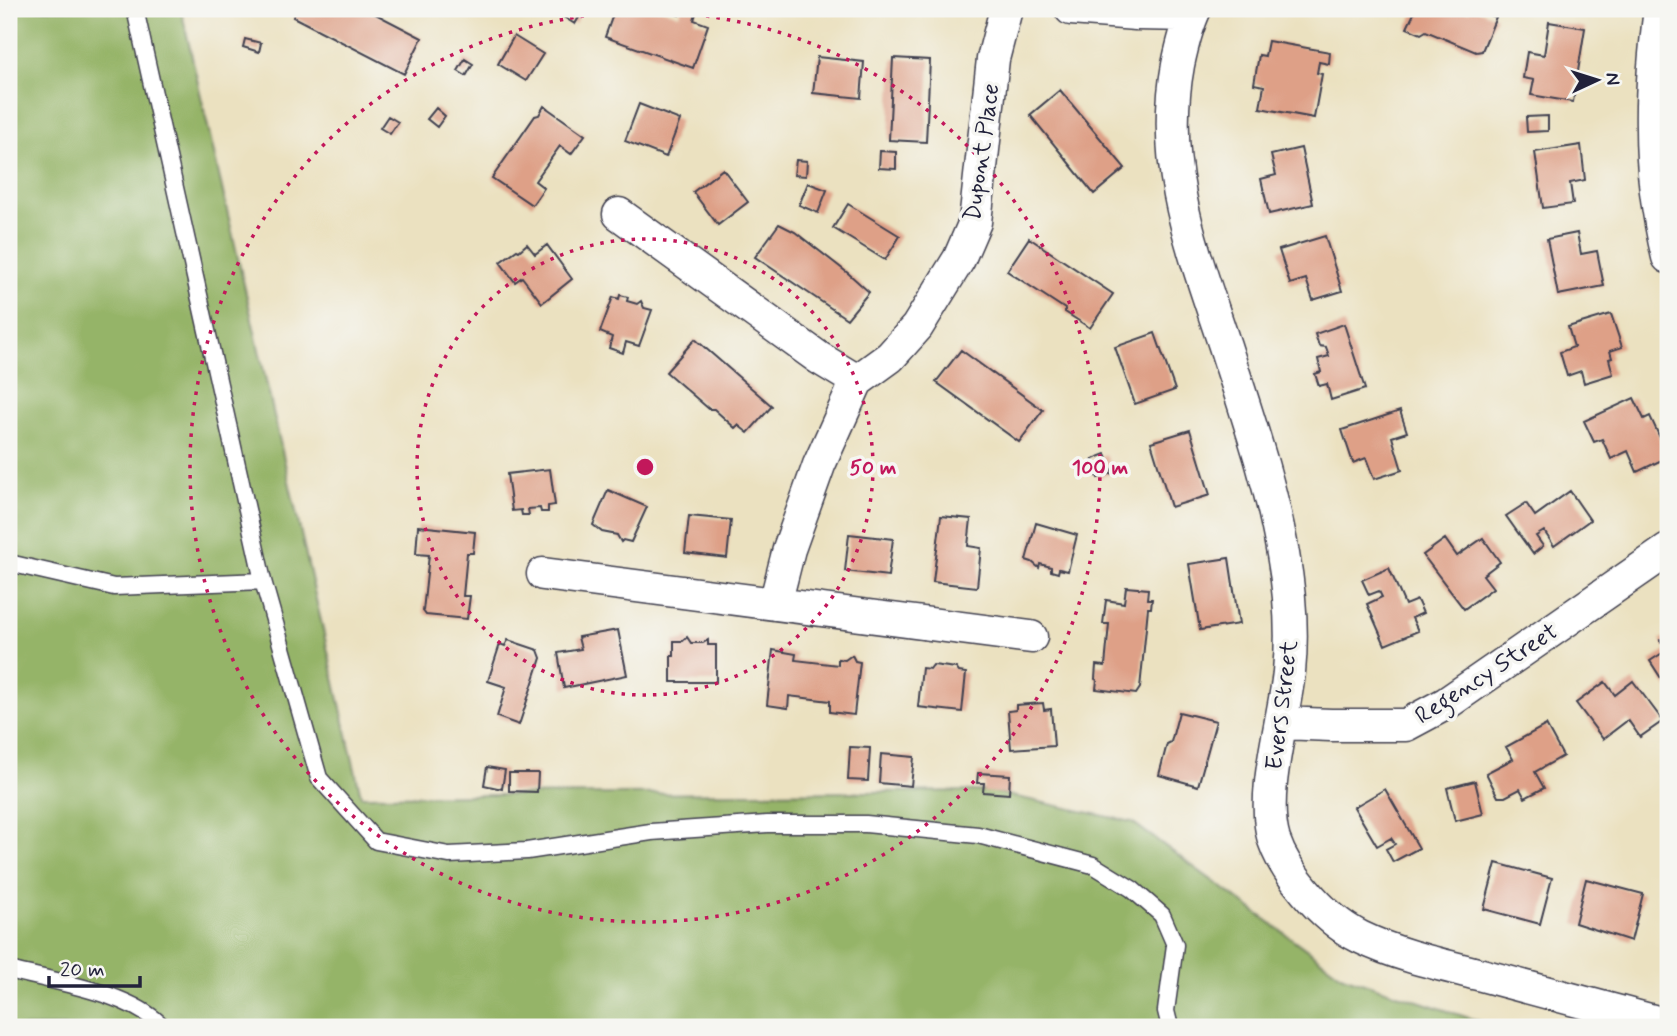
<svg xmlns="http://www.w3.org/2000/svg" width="1677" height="1036" font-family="Mynerve,sans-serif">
  <rect width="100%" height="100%" fill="#f6f6f2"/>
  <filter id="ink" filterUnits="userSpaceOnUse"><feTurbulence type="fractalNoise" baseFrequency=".0143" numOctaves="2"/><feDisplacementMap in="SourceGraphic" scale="14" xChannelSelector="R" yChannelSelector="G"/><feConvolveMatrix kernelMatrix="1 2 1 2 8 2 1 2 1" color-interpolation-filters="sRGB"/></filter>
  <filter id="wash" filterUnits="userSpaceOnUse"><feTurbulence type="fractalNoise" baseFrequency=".00686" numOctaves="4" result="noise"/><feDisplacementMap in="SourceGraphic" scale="28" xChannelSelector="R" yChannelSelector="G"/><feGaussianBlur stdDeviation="1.57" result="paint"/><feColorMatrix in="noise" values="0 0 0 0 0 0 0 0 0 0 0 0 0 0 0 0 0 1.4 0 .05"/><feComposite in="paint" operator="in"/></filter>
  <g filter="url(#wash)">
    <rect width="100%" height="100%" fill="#ebe1c0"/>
    <path fill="#95b468" stroke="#5c6b52" stroke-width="2" d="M9,9H181L361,796L989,791L1132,822L1343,976L1496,1027H9Z"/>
    <g id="blocks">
      <path fill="#dea087" d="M297,9H366L422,38L404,74L293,17Z
        M551,9H584L575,24Z
        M615,9H662L679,15L681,9L697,10L694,20L708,25L693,68L605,37Z
        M1416,9H1460L1469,12L1470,9H1476L1496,17L1482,51L1476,52L1426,31L1421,34L1407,28Z
        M1549,22L1585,28L1573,102L1531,95L1534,80L1523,78L1527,52L1544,55Z
        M514,36L543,54L526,81L498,64Z
        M245,39L261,43L259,52L243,47Z
        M1268,41L1330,52L1329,64L1319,62L1317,73L1322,74L1314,118L1260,108L1264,86L1254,84L1259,55L1265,56Z
        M817,57L864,62L861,98L813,93Z
        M893,58L930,60L926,142L889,140Z
        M465,59L473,64L466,76L458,71Z
        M1060,90L1125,168L1094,194L1030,115Z
        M639,104L680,120L666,157L625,141Z
        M544,106L585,135L571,154L560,146L535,181L544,188L532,205L492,178L535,116L539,115Z
        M436,108L445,116L437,127L427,119Z
        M388,116L398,122L390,134L380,128Z
        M1548,116V131L1527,132L1526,117Z
        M1581,145L1585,180L1570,183L1573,204L1543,208L1535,152Z
        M1301,148L1313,204L1269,214L1261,179L1276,175L1271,155Z
        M880,151L896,152V169L879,168Z
        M796,160L807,161L806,176L794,175Z
        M723,169L748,202L718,225L693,192Z
        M808,183L827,190L818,213L799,205Z
        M848,204L900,236L885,260L833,228Z
        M779,224L795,232L849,274L869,292L847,319L755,257Z
        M1577,233L1581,254L1597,251L1604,286L1558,295L1547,239Z
        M1325,236L1342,291L1313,300L1306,279L1290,284L1279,250Z
        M1029,238L1113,294L1090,328L1065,312V309L1007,271Z
        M527,244L535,254L547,245L572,279L542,303L522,277L515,282L500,262L517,250L519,251Z
        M620,295L628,297L627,301L637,304L641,301L644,308L652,310L639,346L626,342L623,353L609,348L612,337L600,332L613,297L619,299Z
        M1611,314L1622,347L1610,351L1612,358L1609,359L1613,374L1584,383L1581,371L1567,376L1560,352L1574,347L1568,327Z
        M1344,324L1365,389L1331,400L1327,384L1319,386L1315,374L1321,372L1318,359L1329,356L1326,347L1319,346L1315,334Z
        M1155,333L1175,390L1135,404L1115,347Z
        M695,339L772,406L748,433L738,425L735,428L714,409H709L666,372Z
        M961,350L1043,410L1019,442L936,382Z
        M1634,398L1644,419L1650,416L1668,455V457L1637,472L1628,451L1611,459L1602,439L1594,442L1584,421Z
        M1400,411L1407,432L1392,437L1402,470L1374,479L1366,458L1353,463L1342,430Z
        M1190,430L1210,495L1171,507L1151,442Z
        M1106,454L1113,473L1098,478L1092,462L1093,459Z
        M550,469L555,505L548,506V512H541L540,508L528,509L529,515H522L521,510L512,511L507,474Z
        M608,490L647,507L631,542L623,540L621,542L617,535L602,532L593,525Z
        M1570,491L1590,520L1554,546L1544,531L1536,536L1543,546L1533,554L1506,516L1526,503L1535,516Z
        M689,516L731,520L727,558L685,553Z
        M941,516L971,519L968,546L981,548L977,587L933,582Z
        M1036,523L1077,535L1068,571L1059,569L1058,573L1051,571V567L1040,564L1039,568L1032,562L1026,560Z
        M418,526L475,532L473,553H467L463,596H470L467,619L426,615L423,611L429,555L416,554Z
        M849,534L893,539L888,576L845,571Z
        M1483,538L1500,562L1483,575L1493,588L1464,609L1423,555L1445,539L1457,556Z
        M1229,558L1239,624L1200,630L1189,564Z
        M1389,568L1405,605L1417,600L1423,613L1412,618L1418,631L1385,645L1367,604L1382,597L1379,591L1369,595L1362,580Z
        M1126,587L1148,589L1147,599H1152L1151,608H1148L1140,688L1136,694L1096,689L1097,680L1095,679L1096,665L1105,666L1109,624H1103L1106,600L1124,603Z
        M618,630L627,675L564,688L558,653L581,649L578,637Z
        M1668,635V689L1650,661L1667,650L1660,640Z
        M687,637L691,643H703L708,640V645H716V682H671V656H674V641H683Z
        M508,640L538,650L541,658L519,725L497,717L506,687L488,681L500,644L505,646Z
        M773,650L796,654L795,660L838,665V659L845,660L852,655L855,661L860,662L854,715L830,712V701L789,696L788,708L767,705Z
        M933,665L956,668L959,672L966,673L962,712L918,707L922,668L930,669Z
        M1633,681L1663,721L1640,737L1628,720L1603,739L1576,703L1605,682L1615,695Z
        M1043,703L1044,710L1051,709L1054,746L1011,749L1008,711L1016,710V705Z
        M1179,712L1216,721L1198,786L1159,775L1167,744L1171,742Z
        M1546,725L1563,756L1535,772L1544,788L1525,798L1520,789L1505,797H1498L1486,773L1513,759L1506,747Z
        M850,747L870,748L868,781L848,780Z
        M881,754L914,757L911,786L879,783Z
        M487,767L505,770L502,789L484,785Z
        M509,773H538L537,792L509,791Z
        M978,773L1010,775L1009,794L983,792L984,783H977Z
        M1475,781L1483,814L1455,821L1447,788Z
        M1385,789L1419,848L1393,862L1386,849L1395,844L1391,838L1377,846L1354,807Z
        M1496,863L1552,878L1540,924L1484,909Z
        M1586,879L1643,894L1631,941L1575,923Z"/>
    </g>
  </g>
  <g filter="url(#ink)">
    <use href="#blocks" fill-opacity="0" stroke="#403f4f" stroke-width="2"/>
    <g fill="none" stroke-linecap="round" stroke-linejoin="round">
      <defs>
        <path id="lane" d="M135,9L263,581
          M9,563L114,587L263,581L319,778L376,841L449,855L527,851L651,832L767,824H866L978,835L1093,865L1132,889L1162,915L1175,945L1166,1011L1170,1027
          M9,970C55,982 130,992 163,1027"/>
        <path id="street" d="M1071,9L1136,14L1192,15
          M1195,9C1187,26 1182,46 1178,65C1159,167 1194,252 1225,346C1247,415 1271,483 1283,554C1290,593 1293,633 1289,672C1284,721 1260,794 1274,840C1280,858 1293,877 1305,891C1320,909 1338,926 1360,937C1397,955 1438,964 1478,974C1542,991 1605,1008 1668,1025
          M1660,9C1655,48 1651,88 1652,128C1652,171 1658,215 1668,257
          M619,214L819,358L857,381
          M543,574L1031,637
          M775,604L789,549L819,465L857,381L890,357L917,327L959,259L975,222L993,59L1006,9
          M1282,723L1331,725H1406L1447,703L1668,550"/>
      </defs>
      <use href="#lane" stroke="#403f4f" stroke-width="19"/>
      <use href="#street" stroke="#403f4f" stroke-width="35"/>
      <use href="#lane" stroke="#fff" stroke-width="16"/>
      <use href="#street" stroke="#fff" stroke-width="32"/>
    </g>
  </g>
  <g fill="none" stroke="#c2185b" stroke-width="3.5" stroke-dasharray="3.5 7">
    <circle cx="645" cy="467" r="228"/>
    <circle cx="645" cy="467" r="455"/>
  </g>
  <g text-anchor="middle" stroke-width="7" stroke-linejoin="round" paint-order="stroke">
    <g font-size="24" fill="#22223b" stroke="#f6f6f2">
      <text transform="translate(981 152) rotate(-82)" y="8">Dupont Place</text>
      <text transform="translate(1486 673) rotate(-33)" y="8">Regency Street</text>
      <text transform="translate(1281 705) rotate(-83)" y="8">Evers Street</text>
    </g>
  </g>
  <circle cx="645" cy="467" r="10" fill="#c2185b" stroke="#f6f6f2" stroke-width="3.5"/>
  <g font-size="21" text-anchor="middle" font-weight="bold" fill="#c2185b" stroke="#f6f6f2" stroke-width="7" stroke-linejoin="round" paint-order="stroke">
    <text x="873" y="474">50 m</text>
    <text x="1100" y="474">100 m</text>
  </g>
  <rect width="1677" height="1036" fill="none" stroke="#f6f6f2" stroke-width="35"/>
  <g transform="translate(1597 80) rotate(86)" stroke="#f6f6f2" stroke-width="5" paint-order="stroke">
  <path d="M0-5L12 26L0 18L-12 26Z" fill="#22223b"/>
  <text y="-10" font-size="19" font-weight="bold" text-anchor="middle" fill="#22223b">N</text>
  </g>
  <path d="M49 976v10h91v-10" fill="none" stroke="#22223b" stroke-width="3.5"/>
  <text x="60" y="976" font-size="21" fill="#22223b" stroke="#f6f6f2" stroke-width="5" paint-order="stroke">20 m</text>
</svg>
